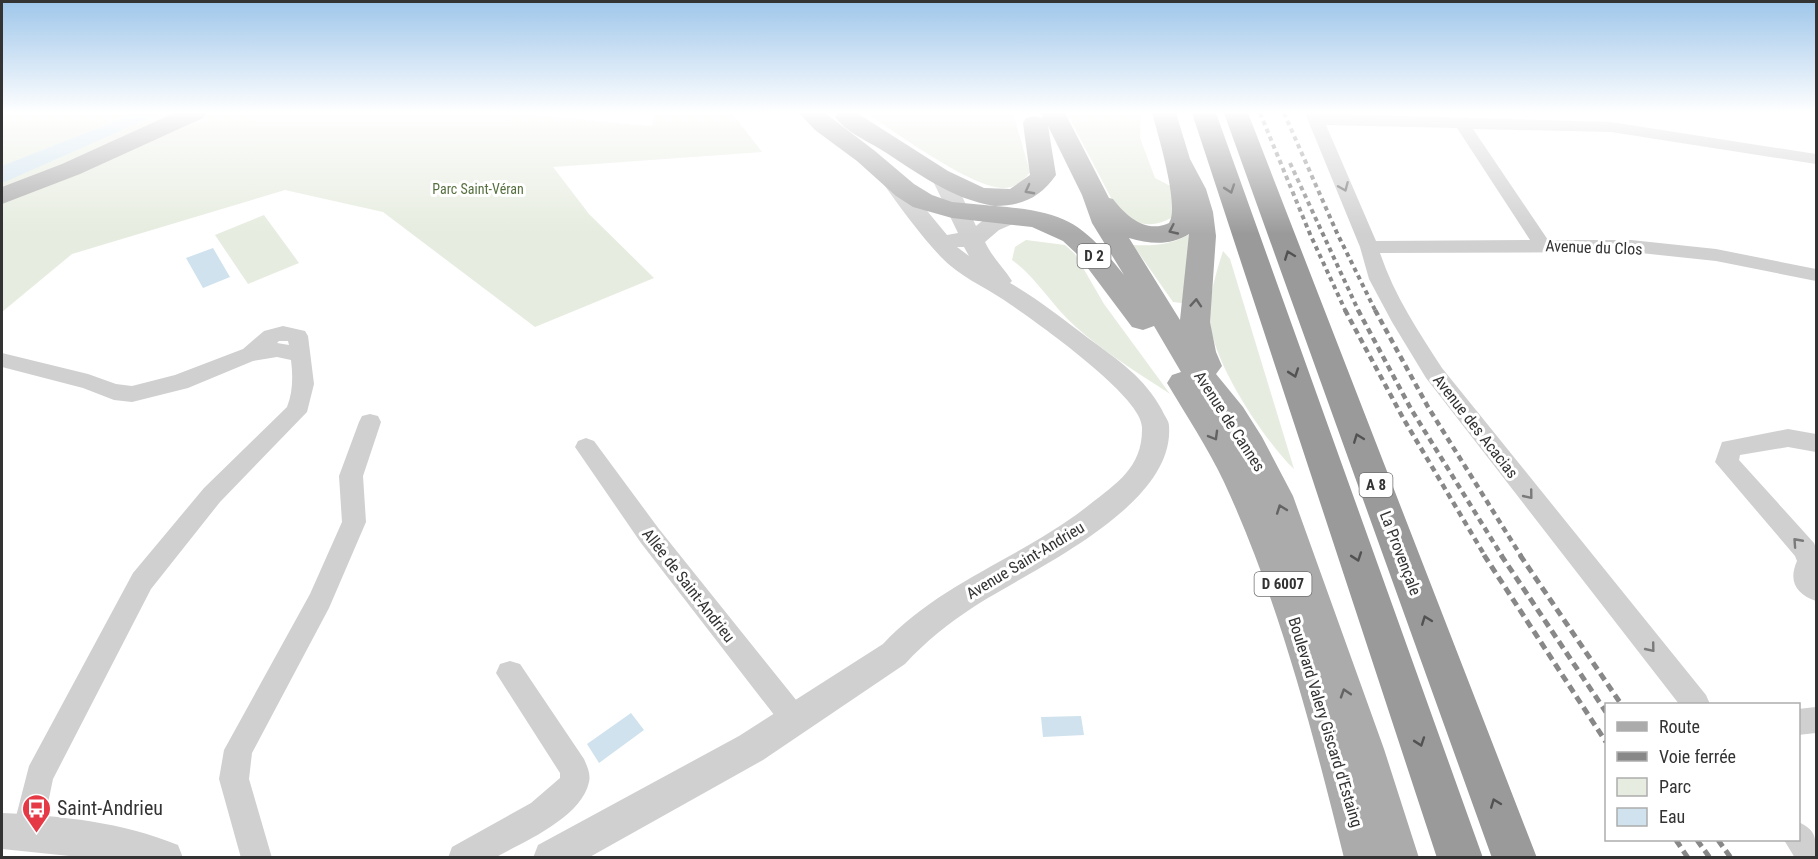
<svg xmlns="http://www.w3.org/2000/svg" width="1818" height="859" font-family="'Roboto Condensed',sans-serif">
  <rect width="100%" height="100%" fill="#fff"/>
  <path fill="#e6ecdf" d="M2,113H512L652,126L654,113H732L762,152L553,167L589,214L654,278L535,327L383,212L285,190L72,254L2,312Z
    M867,113H1013L1030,172C1024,180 1016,188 1004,188C974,189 894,132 867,113Z
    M1067,113H1141L1140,138L1155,178L1174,188L1178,214C1156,228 1145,226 1121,217Z
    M264,215L299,263L248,284L215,235Z
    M1191,233L1182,303L1173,302L1133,245C1154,246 1173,245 1191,233Z
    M1026,240L1065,245L1075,254L1104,304L1170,394C1138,373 1104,352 1076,327C1052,306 1037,278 1012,260L1015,247Z
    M1223,251L1230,259L1294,469C1264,440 1215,366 1210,323C1208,299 1216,273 1223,251Z"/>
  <path fill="#cfe2ee" d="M136,113H161L2,183V166Z
    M213,248L230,277L203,288L186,258Z
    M631,713L644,730L599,763L587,744Z
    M1081,716L1084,735L1043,737L1041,717Z"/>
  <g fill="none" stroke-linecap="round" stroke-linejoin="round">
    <path fill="#d0d0d0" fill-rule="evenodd" d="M1305,113L1611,122L1816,154V164L1611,132L1473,129L1548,240H1631L1716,249L1816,269V281L1716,261L1631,252L1380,253C1394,295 1418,331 1442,368L1706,695L1710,704H1679L1426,378L1392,322L1369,279L1360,247ZM1326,125L1457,128L1530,240L1376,241Z
      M283,326L305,331L308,336L314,384L307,412L220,502L151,589L53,779L42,832L38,843L27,847L16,843L12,832L29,766L133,573L204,488L287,407C293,392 293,376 291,360L277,357L253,361L188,388L132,402L114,400L83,388L2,367V353L88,374L116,384L132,386L175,375L243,349L264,331ZM279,341H288L289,345L277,343Z
      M370,414L378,416L381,422L363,476L366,522L329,608L252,753L249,779L272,858H241L219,779L224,750L310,594L342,522L339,476L359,422L362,416Z
      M1788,429L1816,434V452L1788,447L1740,455L1739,460L1814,543L1816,548V601C1796,594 1788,581 1797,561L1795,556L1715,462L1722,442Z
      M586,438L594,441L659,529L805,711L809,720L805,729L795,733L785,729L641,543L575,447L578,441Z
      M510,661L520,664L584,759C587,766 591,774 589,782C582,816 528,840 500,855L495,858H448L452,847L531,803L560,778V773L496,673L500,664Z
      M1816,707V733L1798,735V709Z
      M1798,822C1817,830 1816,839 1816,858H1795L1784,840H1798Z"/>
    <path fill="#d0d0d0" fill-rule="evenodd" d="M942,171L949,173L953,177L976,226C988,216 1005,208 1020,211L1023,216L1020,221L999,230L985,242C992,257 1003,267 1012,281L1010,283C1038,299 1063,319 1088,338C1118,360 1144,377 1162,410C1164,415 1169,421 1169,426C1175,507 1032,569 975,606C949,623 926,641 905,664L763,760L588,858H533L538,845L739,736L883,644C940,582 1024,557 1089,505C1117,483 1143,467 1142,427C1142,396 1032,319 1004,300C983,286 959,276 941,257C921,236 899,206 882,182L886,178L893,176L900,178L947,235L958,233L931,177L935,173ZM957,247H964L969,256Z
      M2,813C62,816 122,822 178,845L183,858H89L2,849Z"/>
    <path fill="#ababab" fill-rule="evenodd" d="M174,113H207L203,118L80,174L2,204V187L62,164Z
      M799,113H825L875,151L914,184L932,195L952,202L995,206C950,199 917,172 880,149C865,140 845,131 835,117L838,113H857L948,171L984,188L1010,189L1030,175L1023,123L1026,118L1035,116L1043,118L1041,113H1065L1109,198L1113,199C1126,216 1146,234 1169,223C1180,208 1158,134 1152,113H1176L1190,159L1206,189L1213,212L1216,236L1210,322L1216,352L1222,366L1216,374L1243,407L1262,437L1293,496L1384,749L1419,858H1344C1313,733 1278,598 1224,482C1208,448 1186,415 1167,383L1172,375L1181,372L1154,326L1143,330L1132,327L1078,255L1063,241L1032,227L952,218L913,207L896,196L857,161L815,130ZM1048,126L1082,195L1092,223L1124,275C1081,221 1065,212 995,206C1022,206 1041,197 1056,175ZM1189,234L1180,320L1129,238C1150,244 1170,246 1189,234Z"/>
    <path fill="#9a9a9a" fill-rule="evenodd" d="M1192,113H1216L1483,858H1437Z
      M1224,113H1248L1537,858H1492Z"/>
    <path stroke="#888" stroke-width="4" stroke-dasharray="4.5 4" stroke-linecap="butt" d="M1260,113L1310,234L1346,312
      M1284,113L1337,233L1376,312
      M1290,163L1359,312"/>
    <path stroke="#888" stroke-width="4.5" stroke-dasharray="6 4.5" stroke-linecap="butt" d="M1345,310L1403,418L1485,556
      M1358,310L1411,409L1502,556
      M1375,310L1428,407L1521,556"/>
    <path stroke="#888" stroke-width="5" stroke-dasharray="8 5" stroke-linecap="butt" d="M1484,555L1606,742
      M1501,555L1606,712
      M1520,555L1621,704
      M1676,840L1688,858
      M1697,840L1710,858
      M1718,840L1731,858"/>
  </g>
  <defs><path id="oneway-chevron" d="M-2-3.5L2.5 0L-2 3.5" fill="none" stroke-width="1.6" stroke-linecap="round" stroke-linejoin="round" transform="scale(1.5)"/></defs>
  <g stroke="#7a7a7a">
    <use href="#oneway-chevron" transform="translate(1344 187) rotate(67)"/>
    <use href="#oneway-chevron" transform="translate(1529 495) rotate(51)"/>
    <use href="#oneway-chevron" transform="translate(1797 542) rotate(-132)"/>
    <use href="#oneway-chevron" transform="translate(1651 648) rotate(51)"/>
  </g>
  <g stroke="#525252">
    <use href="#oneway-chevron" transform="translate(1230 189) rotate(71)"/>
    <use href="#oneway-chevron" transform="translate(1289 255) rotate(-111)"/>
    <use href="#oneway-chevron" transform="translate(1294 373) rotate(71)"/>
    <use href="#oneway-chevron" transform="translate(1358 438) rotate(-111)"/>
    <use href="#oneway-chevron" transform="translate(1357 557) rotate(71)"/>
    <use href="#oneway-chevron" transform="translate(1426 620) rotate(-111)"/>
    <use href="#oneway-chevron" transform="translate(1420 742) rotate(71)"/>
    <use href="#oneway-chevron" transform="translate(1495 803) rotate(-111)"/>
  </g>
  <g stroke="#636363">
    <use href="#oneway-chevron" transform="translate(1029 190) rotate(152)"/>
    <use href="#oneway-chevron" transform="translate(1173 230) rotate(155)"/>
    <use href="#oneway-chevron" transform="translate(1196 303) rotate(-86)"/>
    <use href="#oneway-chevron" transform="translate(1214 436) rotate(60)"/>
    <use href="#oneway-chevron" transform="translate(1281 509) rotate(-110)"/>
    <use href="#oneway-chevron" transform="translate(1345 693) rotate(-108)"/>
  </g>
  <linearGradient id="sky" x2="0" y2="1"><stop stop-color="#9ec6ea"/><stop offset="0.48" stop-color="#fff"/><stop offset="1" stop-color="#fff" stop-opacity="0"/></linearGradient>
  <rect width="1818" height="234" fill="url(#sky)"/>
  <defs>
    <symbol id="bus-pin" viewBox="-11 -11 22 30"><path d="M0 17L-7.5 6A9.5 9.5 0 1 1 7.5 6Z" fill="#e63946" stroke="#fff"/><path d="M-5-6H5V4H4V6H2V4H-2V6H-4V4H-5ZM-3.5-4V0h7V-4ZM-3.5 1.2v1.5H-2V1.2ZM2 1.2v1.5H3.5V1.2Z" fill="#fff"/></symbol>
  </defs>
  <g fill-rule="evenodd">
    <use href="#bus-pin" x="20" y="792" width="33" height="45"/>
  </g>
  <g text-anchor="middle" stroke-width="6" stroke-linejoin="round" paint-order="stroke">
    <g font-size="14" fill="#56703f" stroke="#fff">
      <text x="478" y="194">Parc Saint-Véran</text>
    </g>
    <g fill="#fff" stroke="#707070" stroke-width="1.5">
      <rect x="1077.5" y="244" width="33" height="24" rx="4.5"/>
      <rect x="1359.5" y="473" width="33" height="24" rx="4.5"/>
      <rect x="1254.5" y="572" width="57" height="24" rx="4.5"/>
    </g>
    <g font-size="15" font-weight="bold" fill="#333">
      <text x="1094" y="261">D 2</text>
      <text x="1376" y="490">A 8</text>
      <text x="1283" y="589">D 6007</text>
    </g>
    <g font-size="16" fill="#333" stroke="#fff">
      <text transform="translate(1594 247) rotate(2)" y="6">Avenue du Clos</text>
      <text transform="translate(1230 421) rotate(57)" y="6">Avenue de Cannes</text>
      <text transform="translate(1476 426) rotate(52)" y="6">Avenue des Acacias</text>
      <text transform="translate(1401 553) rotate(69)" y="6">La Provençale</text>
      <text transform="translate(1025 560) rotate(-31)" y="6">Avenue Saint-Andrieu</text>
      <text transform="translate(689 585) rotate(52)" y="6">Allée de Saint-Andrieu</text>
      <text transform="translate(1326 722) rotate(73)" y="6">Boulevard Valery Giscard d'Estaing</text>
    </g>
    <g font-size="20" fill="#333" stroke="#fff" text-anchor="start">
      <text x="57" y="815">Saint-Andrieu</text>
    </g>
  </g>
  <rect width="1818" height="859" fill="none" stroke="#333333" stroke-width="6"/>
  <rect x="1605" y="703" width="195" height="138" fill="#ffffff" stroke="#adadad" stroke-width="1.5"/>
  <rect x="1617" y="722" width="30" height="9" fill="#ababab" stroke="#adadad" stroke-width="1.5"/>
  <text x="1659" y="733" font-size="18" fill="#333333">Route</text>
  <rect x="1617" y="752" width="30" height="9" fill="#888888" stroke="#adadad" stroke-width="1.5"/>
  <text x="1659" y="763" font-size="18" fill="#333333">Voie ferrée</text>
  <rect x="1617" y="778" width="30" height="18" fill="#e6ecdf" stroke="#adadad" stroke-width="1.5"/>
  <text x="1659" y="793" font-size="18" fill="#333333">Parc</text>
  <rect x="1617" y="808" width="30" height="18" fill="#cfe2ee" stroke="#adadad" stroke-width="1.5"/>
  <text x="1659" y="823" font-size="18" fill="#333333">Eau</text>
</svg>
